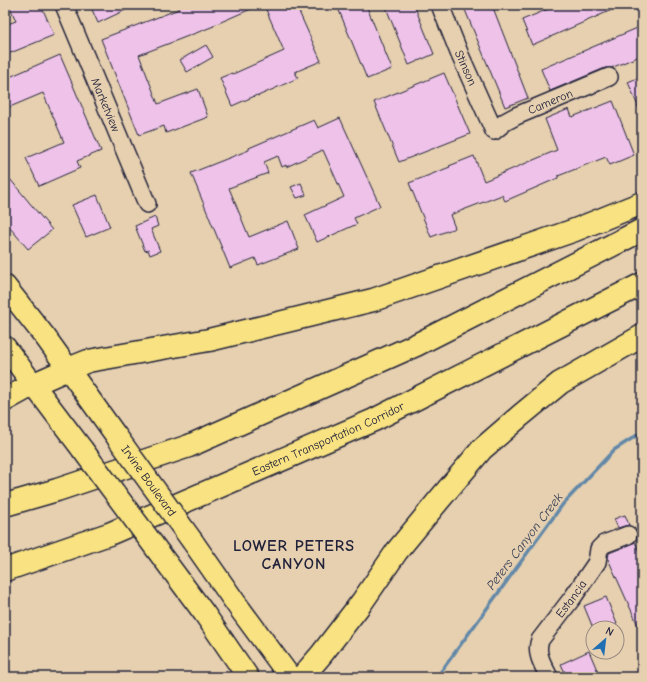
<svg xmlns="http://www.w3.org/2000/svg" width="647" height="682" font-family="'Comic Neue',sans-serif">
  <rect width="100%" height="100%" fill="#e6d0b0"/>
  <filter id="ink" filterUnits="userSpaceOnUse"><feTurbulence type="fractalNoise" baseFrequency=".025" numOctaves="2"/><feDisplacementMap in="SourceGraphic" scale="8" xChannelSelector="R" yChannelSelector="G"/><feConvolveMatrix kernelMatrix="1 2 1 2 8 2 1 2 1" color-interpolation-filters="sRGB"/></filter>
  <g filter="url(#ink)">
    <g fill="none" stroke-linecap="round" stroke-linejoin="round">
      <path stroke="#6388a8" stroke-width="3.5" d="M437,677L563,504L614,450L642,432"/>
    </g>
    <path fill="#efc3e9" stroke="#22223b" d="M9,5H41L54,35L8,54L5,46V25L16,21Z
      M90,5H136L98,23Z
      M177,5H260L214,25V26L139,55L158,104L198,89L208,117L166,133L164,126L139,135L101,39L179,9Z
      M264,5H296L321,61L295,72L298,78L258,96L257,95L232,106L220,78L232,73L233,74L284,51Z
      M344,5H366L392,69L367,79L338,8Z
      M385,5H414L434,54L409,65Z
      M463,5H492L528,98L505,107Z
      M558,5H623L532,45L522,20Z
      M642,26V55L611,68H605L550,91L541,69Z
      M206,45L213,57L187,72L180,60Z
      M60,55L101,151L77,161L80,168L39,186L26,158L64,142L43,93L5,109V79Z
      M444,73L470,134L399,162L374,102Z
      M642,76V116L628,82Z
      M613,101L634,155L610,165L606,157L558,176V178L505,201L502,195L450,215L455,228L431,237L409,183L450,167L449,166L474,156L484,181L557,150L545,119L569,109L572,117Z
      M340,118L380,206L354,218L357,224L317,242L305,215L344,197L323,150L286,167V165L282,167L278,156L264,162L268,173L229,188L249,237L288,221L299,249L258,265L255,258L230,268L191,173L249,150V148L314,120L318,128Z
      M5,173L52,230L28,249L5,222Z
      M301,183L306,195L297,198L291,187Z
      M97,195L110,227L86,237L72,205Z
      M155,217L158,226L151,229L160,251L150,255L148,250L145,251L135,226Z
      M625,515L629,525L624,526L618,528L614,519Z
      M635,542L642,557V634L608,559L609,553L632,544Z
      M606,597L617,624L608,628H593L584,606Z
      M589,651L600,677H567L561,664Z"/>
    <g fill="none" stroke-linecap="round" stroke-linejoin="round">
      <defs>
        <g id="minor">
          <path id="s1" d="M64,5L147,204"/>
          <path id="s2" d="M440,5L460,55L494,131L505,122L516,116L609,77"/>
          <path id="s3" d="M549,677C543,665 535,653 540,640L573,597L597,562L599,549L604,544L628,535"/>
        </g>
        <path id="major" d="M5,286L46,338L117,437
          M5,347L82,449
          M193,542L237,605L290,677
          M160,554L204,613L248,677"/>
        <g id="highway">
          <path d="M5,400L34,384L68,369L88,361L209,340L373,300L575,230L642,203"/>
          <path d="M5,505L57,490L189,446L416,345L642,230"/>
          <path id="s4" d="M5,570L109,534L374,420L642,284"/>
          <path d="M302,677L321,655L362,602L397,551L439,500L482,449L520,416L560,383L642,336"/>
        </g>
      </defs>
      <use href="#minor" stroke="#22223b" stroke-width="20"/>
      <use href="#major" stroke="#22223b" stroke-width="24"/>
      <use href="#highway" stroke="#22223b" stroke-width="25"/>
      <use href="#minor" stroke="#e6d0b0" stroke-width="17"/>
      <use href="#major" stroke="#f8e281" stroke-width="21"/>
      <use href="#highway" stroke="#f8e281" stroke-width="22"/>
      <defs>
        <g id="major-bridge">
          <path id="s5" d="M117,437L193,542"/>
          <path d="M82,449L160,554"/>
        </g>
      </defs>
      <use href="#major-bridge" stroke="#22223b" stroke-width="24" stroke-linecap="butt"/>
      <use href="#major-bridge" stroke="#f8e281" stroke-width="21"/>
    </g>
  </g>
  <g text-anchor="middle" stroke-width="3" stroke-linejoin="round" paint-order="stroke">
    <g font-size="12" fill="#22223b" stroke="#e6d0b0">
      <text dy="4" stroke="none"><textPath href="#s2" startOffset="68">Stinson</textPath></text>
      <text dy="4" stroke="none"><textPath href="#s2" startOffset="201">Cameron</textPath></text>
      <text dy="4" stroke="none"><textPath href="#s1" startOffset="108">Marketview</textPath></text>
      <text dy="4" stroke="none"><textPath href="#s4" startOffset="349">Eastern Transportation Corridor</textPath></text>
      <text dy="4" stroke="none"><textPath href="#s5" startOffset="54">Irvine Boulevard</textPath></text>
      <text dy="4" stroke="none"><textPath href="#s3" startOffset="91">Estancia</textPath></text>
    </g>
    <g font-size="13" font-style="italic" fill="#323c56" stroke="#e6d0b0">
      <text transform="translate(524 541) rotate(-53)" y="5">Peters Canyon Creek</text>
    </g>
    <g font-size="16" font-weight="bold" letter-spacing="1" fill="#22223b" stroke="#e6d0b0">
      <text x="294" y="551">LOWER PETERS<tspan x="294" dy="18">CANYON</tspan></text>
    </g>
  </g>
  <rect width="647" height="682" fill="none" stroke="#e6d0b0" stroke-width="20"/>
  <rect x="10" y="10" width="627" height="662" fill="none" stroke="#22223b" stroke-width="1.5" filter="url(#ink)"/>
  <g transform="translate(605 640) rotate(28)"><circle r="19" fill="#e6d0b0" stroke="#988a81"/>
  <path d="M0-3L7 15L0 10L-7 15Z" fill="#1f6fb2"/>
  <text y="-6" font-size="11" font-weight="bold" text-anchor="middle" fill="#22223b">N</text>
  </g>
</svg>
